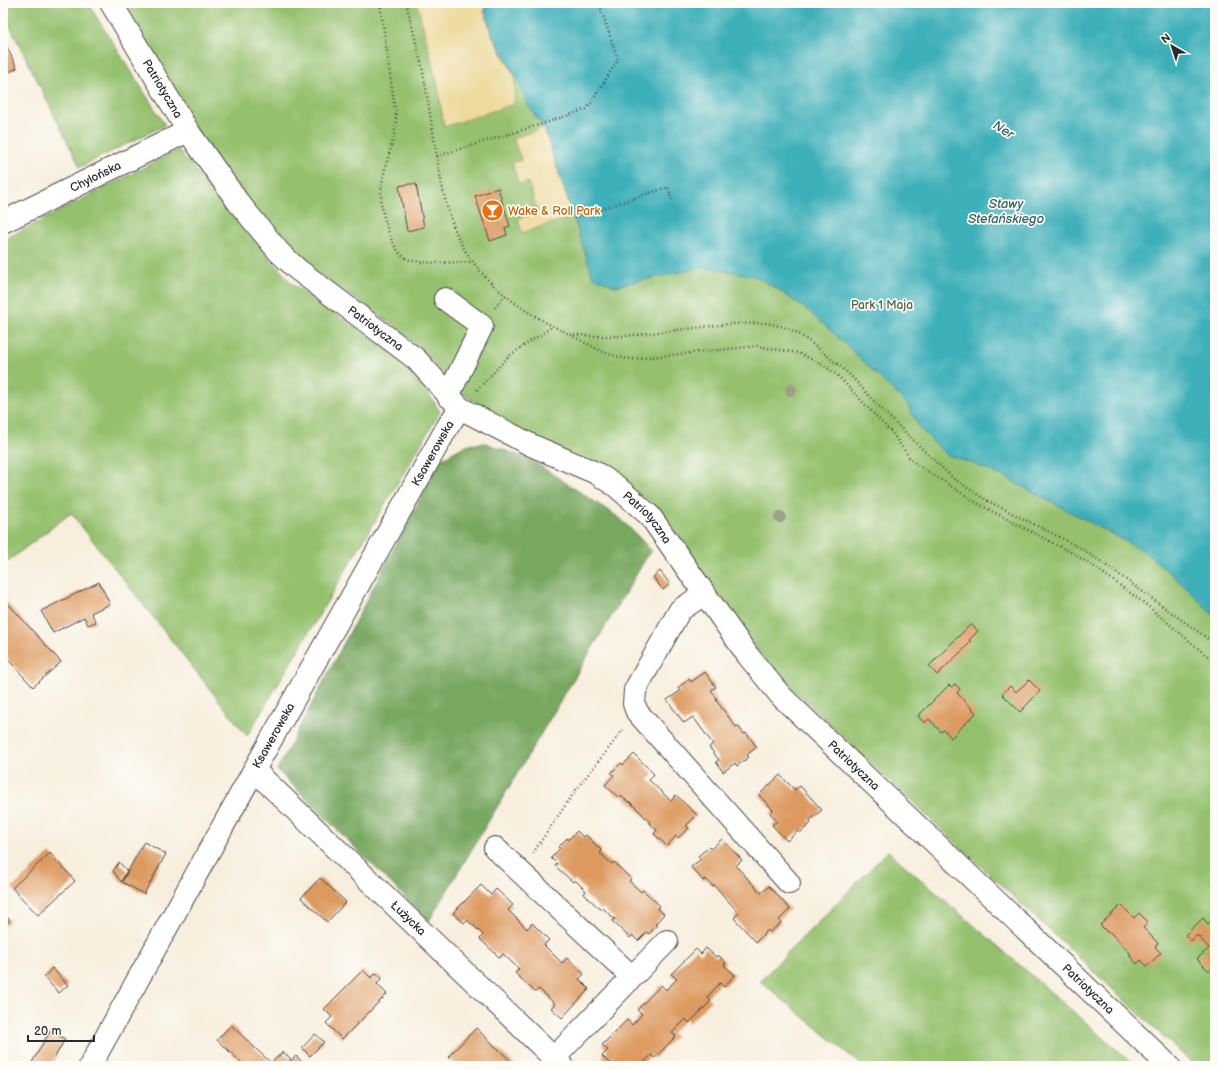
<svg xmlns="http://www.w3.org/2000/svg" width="1218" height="1069" font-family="'Balsamiq Sans',sans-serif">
  <rect width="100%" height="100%" fill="#fdfcf7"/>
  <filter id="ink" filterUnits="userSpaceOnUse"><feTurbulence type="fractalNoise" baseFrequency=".025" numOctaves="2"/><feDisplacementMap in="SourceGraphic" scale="8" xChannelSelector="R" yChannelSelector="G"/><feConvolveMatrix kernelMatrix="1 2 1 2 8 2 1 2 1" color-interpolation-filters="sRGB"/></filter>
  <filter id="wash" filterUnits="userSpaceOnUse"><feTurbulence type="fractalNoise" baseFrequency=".012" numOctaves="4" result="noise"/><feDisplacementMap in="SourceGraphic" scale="16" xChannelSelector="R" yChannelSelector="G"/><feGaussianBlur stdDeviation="0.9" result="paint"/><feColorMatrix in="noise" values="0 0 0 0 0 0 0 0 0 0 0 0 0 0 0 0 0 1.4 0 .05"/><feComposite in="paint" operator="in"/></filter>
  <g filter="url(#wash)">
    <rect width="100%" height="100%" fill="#f8eedd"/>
    <path fill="#95c16e" stroke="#60764c" d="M3,3H89L94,13L165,125L80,167L9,24L3,26Z
      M126,3H1215V1066H1195L851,745L766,663L664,516L649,500L587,464L528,435L456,390L427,356L394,325L293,258L179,110Z
      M178,150L293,285L410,364L440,412L247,736L71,513L3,565V240Z
      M888,851L1136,1066H863L760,981Z"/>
    <path fill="#78a761" stroke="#526946" d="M486,443L531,460L621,519L651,550L429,921L277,770L441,459L466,445Z"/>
    <path fill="#eeda9e" stroke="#8c8264" d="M417,3H476L485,6L484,10L492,35L515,77L514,104L444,127L438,86Z
      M544,128L573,216L522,233L518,219L538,212L528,182L519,185L512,163L521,160L513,138Z"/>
    <path fill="#3eafb9" stroke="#346d72" d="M487,3H1215V617L1180,582L1144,551L1006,478L974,464L947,455L920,429L907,404L842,341L807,310L776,288L754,276L705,267L615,286L593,277L544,128L529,107L516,76L492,34L485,11Z"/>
    <g id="blocks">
      <path fill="#dd9a61" d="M3,39L17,68L5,74L3,69Z
        M409,184H416L424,227L407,231L399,186Z
        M498,188L510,226L505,228L507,235L490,241L475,196Z
        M660,571L670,584L663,590L653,577Z
        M99,582L110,604L91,613L96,622L88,625L84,617L53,633L41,611Z
        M3,598L61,662L33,687L3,654Z
        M971,624L978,631L969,640L971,642L937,675L929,666Z
        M705,672L716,687L711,690L717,699L716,700L736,727L738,726L744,734L746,733L757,747L747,755L749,757L737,766L735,763L723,772L716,762L719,760L709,747L713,744L693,717L684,723L667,700L680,691L678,688L689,679L691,682Z
        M1029,680L1040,691L1020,712L1002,694L1010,686L1016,692Z
        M955,684L960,689L957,693L976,713L951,738L944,730L941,732L929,719L924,723L918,716L949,685L951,687Z
        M634,754L654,774L649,780L671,801L676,795L697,815L686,826L689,828L678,838L676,836L667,846L654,834L657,830L649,823L650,822L629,801L628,802L620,795L618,797L605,785L614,775L611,773L621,763L623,765Z
        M780,775L795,790L800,786L822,810L809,821L811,823L800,833L799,830L787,841L772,825L777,821L770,813L773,810L759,795Z
        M577,831L583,837L586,835L602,851L600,853L612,864L614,862L631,879L629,881L641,892L643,890L660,906L657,908L664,914L655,924L657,925L649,934L647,932L638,941L632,935L630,938L612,921L615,919L609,914L603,908L601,910L584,894L586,891L575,880L573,882L555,866L557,864L551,858L560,848L558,847L567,838L568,840Z
        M722,839L742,860L736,866L761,893L769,886L790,909L779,920L781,923L770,932L768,930L756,942L734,918L739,913L714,885L713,887L706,879L703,881L691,867L701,859L698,856L709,847L711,849Z
        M144,842L166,854L144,894L122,882Z
        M50,853L75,881L38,915L12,888Z
        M119,862L127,871L121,882L113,871Z
        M320,878L346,902L327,922L301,898Z
        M481,885L491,895L496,889L513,905L508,910L527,929L532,923L549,940L544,945L562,963L567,958L584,974L579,979L589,989L562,1018L551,1008L555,1004L539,989L535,992L515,973L519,969L503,954L500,958L480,939L483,935L475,927L467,920L464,923L453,913Z
        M1121,905L1134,918L1139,913L1148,922L1143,928L1158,943L1155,947L1161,953L1147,966L1141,960L1137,964L1129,955L1131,954L1110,932L1108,933L1100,925Z
        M3,912L10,921L3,927Z
        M1203,918L1208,924L1215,918V965L1209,971L1197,959L1209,948L1197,935L1191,941L1185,935Z
        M706,948L716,957L718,955L726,963L724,965L735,975L724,987L720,983L707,997L711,1001L689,1023L686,1019L672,1033L676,1036L655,1058L651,1055L641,1066H612L602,1056L608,1050L602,1045L627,1020L632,1025L637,1020L642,1014L637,1010L661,985L666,990L677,979L671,974L696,949L701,954Z
        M52,968L68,985L59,993L44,977Z
        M363,970L371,978L376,973L382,978L377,984L387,994L342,1039L326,1023L332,1017L324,1009Z
        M231,1025L274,1066H245L217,1040Z
        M476,1028L516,1066H457L448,1057Z
        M50,1031L65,1039L50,1066H30Z
        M315,1034L324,1042L310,1056L302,1048Z
        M283,1052L291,1059L284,1066H278L273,1061Z
        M296,1056L306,1066H286Z"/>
    </g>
  </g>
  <g filter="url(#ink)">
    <use href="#blocks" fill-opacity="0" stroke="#4a4846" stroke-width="1"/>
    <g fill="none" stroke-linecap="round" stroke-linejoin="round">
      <defs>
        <g id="minor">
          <path id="s1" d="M111,3L188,131L238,202L279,252L297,269L416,359L460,408L531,445L596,473L616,486L650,516L749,657L781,696L1169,1066"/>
          <path id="s2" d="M3,222L188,131"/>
          <path d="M445,299L482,326L448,396"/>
          <path d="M704,594L680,610L635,690L634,704L637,712L789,883"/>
          <path id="s3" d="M254,770L562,1066"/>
          <path d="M495,848L632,977"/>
          <path d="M554,1058L667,941"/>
          <path id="s4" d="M90,1066L254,770L448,426L460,408"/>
        </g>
      </defs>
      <use href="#minor" stroke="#4a4846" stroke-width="24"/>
      <path stroke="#4a4846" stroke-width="2.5" stroke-dasharray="1 3" stroke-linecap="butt" d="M380,3L396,117C396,144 380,171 381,198C381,211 386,223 390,236C394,245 398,255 408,259C421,265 457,262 472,262
        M406,3C412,27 419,52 424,77C428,101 432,126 436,151C442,189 449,231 473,262C496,293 529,315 563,331C586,342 607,358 633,359L757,346L798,353L825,366L838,376L893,434L909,457L916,464L982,506L1076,555L1096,568L1144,603L1206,655L1215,661
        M437,156L542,124L587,109L618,60L599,3
        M574,218L668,187L672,200
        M495,308L505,295
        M570,334L591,336H625L729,324L767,323L784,327L796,332L814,345L848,373L890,418L954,479L986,500L1079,547L1100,561L1215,644
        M477,390L509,356L553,326
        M533,853L575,791L623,730"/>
      <use href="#minor" stroke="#fff" stroke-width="22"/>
    </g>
    <g fill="#9ca088">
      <circle cx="791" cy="390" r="6"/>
      <circle cx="780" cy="517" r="6"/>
    </g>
  </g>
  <defs>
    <symbol id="bar-disc" viewBox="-11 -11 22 22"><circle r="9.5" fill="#e8710a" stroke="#fdfcf7"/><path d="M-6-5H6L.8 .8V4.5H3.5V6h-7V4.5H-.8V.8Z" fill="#fff"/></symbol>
  </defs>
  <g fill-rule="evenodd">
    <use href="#bar-disc" x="480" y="198" width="25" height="25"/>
  </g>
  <g text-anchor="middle" stroke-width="3.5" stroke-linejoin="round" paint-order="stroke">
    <g font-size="12" fill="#2b2b2b" stroke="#fdfcf7">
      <text dy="4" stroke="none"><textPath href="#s1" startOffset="100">Patriotyczna</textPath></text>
      <text dy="4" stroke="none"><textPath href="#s2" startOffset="103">Chylońska</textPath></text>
      <text dy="4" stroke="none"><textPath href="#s1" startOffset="424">Patriotyczna</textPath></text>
      <text dy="4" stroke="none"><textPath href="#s4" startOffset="702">Ksawerowska</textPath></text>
      <text dy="4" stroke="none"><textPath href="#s1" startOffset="760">Patriotyczna</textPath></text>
      <text dy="4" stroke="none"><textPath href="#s4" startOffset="378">Ksawerowska</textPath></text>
      <text dy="4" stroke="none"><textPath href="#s1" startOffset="1084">Patriotyczna</textPath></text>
      <text dy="4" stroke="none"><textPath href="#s3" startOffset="214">Łużycka</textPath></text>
      <text dy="4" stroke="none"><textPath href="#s1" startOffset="1408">Patriotyczna</textPath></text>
    </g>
    <g font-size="12" fill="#c56008" stroke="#fdfcf7" text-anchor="start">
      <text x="508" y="215">Wake &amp; Roll Park</text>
    </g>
    <g font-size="12" fill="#506042" stroke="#fdfcf7">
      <text x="882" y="309">Park 1 Maja</text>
    </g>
    <g font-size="13" font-style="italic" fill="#336064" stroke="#fdfcf7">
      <text transform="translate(1004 129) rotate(31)" y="5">Ner</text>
      <text x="1006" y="208">Stawy<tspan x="1006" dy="15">Stefańskiego</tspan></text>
    </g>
  </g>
  <rect width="1218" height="1069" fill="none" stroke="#fdfcf7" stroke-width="16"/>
  <g transform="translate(1172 46) rotate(321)" stroke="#fdfcf7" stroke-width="3" paint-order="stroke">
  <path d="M0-3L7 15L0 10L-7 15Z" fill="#2b2b2b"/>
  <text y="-6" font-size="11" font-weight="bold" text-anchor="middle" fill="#2b2b2b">N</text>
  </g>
  <path d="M28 1035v6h66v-6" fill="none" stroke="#2b2b2b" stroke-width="2"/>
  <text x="34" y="1035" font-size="12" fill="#2b2b2b" stroke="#fdfcf7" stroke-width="3" paint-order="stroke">20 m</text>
</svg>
